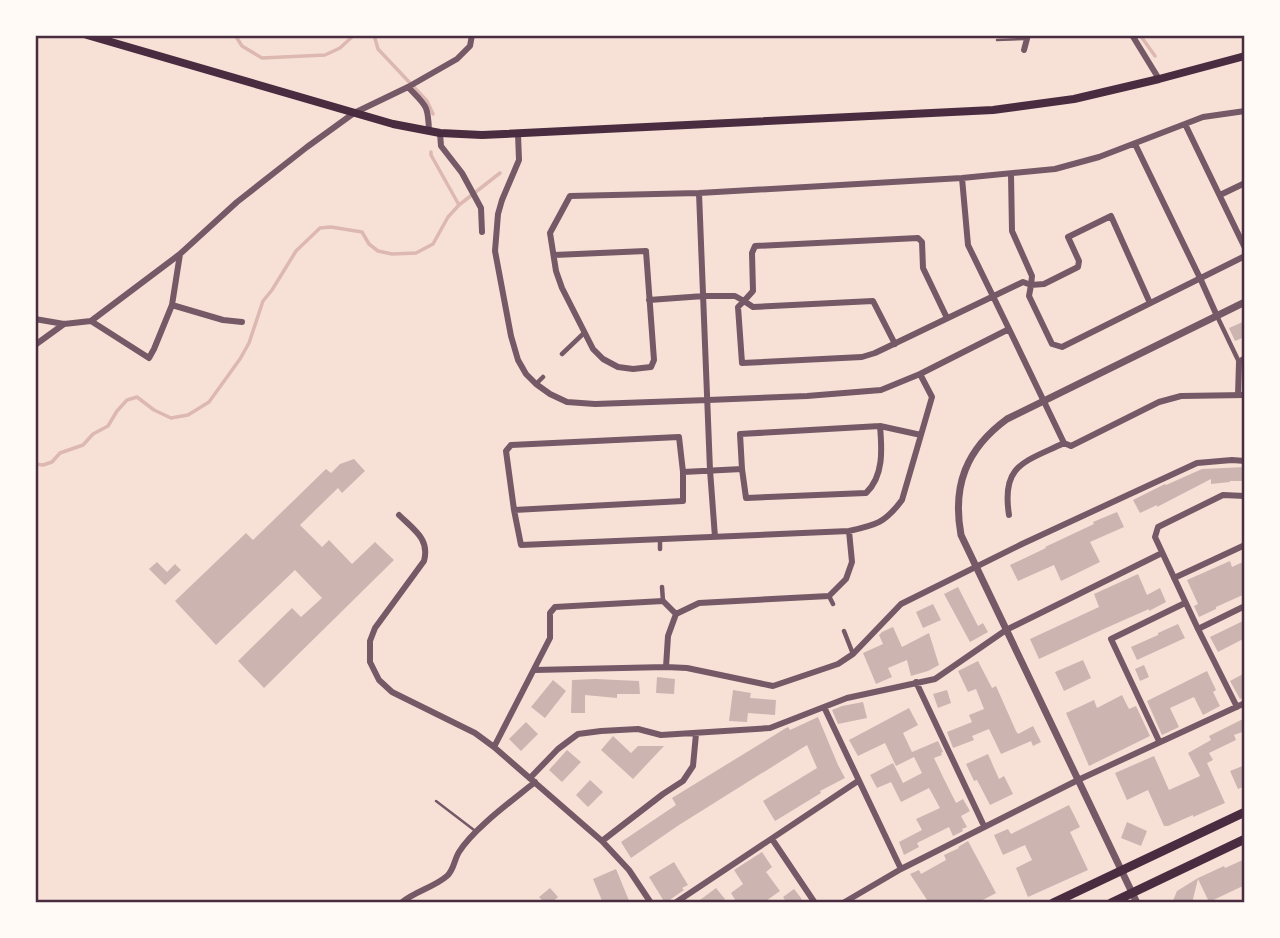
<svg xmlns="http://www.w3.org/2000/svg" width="1280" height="938" font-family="Quicksand,sans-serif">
  <rect width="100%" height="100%" fill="#f7e1d7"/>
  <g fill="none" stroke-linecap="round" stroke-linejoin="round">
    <path stroke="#dcb8b0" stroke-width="3.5" d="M235,35L242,46L262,58L325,55L340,48L354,35
      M374,35L378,49L427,101L433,114
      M1140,35L1155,56
      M431,152V155L459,205
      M35,464L43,465L52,462L60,453L83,445L93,434L108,426L117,411L127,400L137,397L154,410L171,418L188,415L209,402L240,359L249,343L263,301L272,290L296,251L320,228L331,227L362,232L369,244L378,251L392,254L416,253L433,244L448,217L459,205L500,173"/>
  </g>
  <path fill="#ccb4b1" d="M1245,321V337L1235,341L1229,328Z
    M354,459L365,471L342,493L338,488L300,525L322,547L329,540L352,564L375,542L394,560L264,688L238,661L292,608L301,617L322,598L295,570L216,645L175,601L246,533L253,540L326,469L331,473L340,464Z
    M1245,467V481H1230V482L1211,484V479L1157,507V505L1140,513L1133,500L1165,484L1166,485L1202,469Z
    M1117,512L1124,527L1090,542L1100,562L1061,581L1054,565L1018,581L1010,565L1046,548L1045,547L1094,524L1093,522Z
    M1230,561L1232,567L1245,561V594L1216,607V609L1199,617L1194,606L1198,604L1187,580Z
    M157,562L167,572L175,564L181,570L165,585L149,569Z
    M1138,574L1147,595L1160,588L1166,602L1149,611V609L1106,628L1039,659L1030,639L1099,607L1094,594Z
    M958,587L978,626L983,623L988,632L970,642L944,594Z
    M933,604L941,620L923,628L916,612Z
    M1245,620V638L1218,652L1210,637Z
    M1178,624L1185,638L1137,660L1131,647L1158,635V633Z
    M893,627L902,647L929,633L939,665L928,671L911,676L907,660L888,668L892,677L876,684L863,653L883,644L879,635L882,632Z
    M1083,660L1091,678L1064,691L1055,672Z
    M978,661L992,688L996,686L1016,731L1018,734L1033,726L1041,742L1033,746L1031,741L1001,754L989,729L972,736L974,740L953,748L947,732L972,722L969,715L984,709L976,689L968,692L958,671Z
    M1144,665L1149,677L1140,681L1135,669Z
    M1207,671L1216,690L1213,692L1220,706L1203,715L1194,697L1170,708L1179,727L1162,735L1147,701Z
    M1245,673V697L1240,699L1230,681Z
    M657,677L675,679L674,694L656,693Z
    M595,679L639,681L640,694H617V698L585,695V713H571L572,680Z
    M553,680L566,691L545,718L531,707Z
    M733,690L751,693L750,698L776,700L775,715L748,713L747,722L729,721Z
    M947,690L951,703L938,708L933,694Z
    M1122,695L1129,709L1136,706L1150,736L1089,766L1066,713L1094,700L1097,708Z
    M863,702L867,718L838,724L832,710L842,706Z
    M909,708L918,725L903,733L912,752L938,741L943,752L941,753L942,755L934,758L943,777L956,803L963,799L970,811L961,816L967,827L962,829L963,831L953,836L949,827L917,843L919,847L904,855L899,842L922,830L916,819L940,808L929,788L901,802L891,782L877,788L870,775L893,763L903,783L922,773L914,757L896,766L885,743L858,756L849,740Z
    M818,717L838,765L845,778L820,791L821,793L775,821L763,801L817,768L807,745L679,825L631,858L621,842L676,805L672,798L786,728L788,727L790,730Z
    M1245,718V731L1234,735L1236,740L1209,753L1213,760L1207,763L1225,803L1193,817V815L1168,826H1164L1148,790L1127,800L1115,773L1154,756L1169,790L1200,776L1188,753L1211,740L1209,736Z
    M526,722L538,734L521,751L509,739Z
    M613,736L631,753L638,746H664L633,779L601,750Z
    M567,750L581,762L562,782L549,770Z
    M988,754L999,779L1004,776L1013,794L990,805L977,780L974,781L966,764Z
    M1245,765V786L1238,789L1230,771Z
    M590,780L603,792L588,807L576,795Z
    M1069,805L1080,827L1070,832L1088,870L1028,897L1016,868L1032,860L1025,845L1003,855L994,835L1008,829L1011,834Z
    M1127,822L1147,831L1141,846L1121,838Z
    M968,841L996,893L977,903H929L910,874L919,870L921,874L946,860L944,855L959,848L958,847Z
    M762,852L772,867L766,872L780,891L763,903H737L731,893L743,884L734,870Z
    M1245,859V885L1209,902L1198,879L1192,903H1172L1177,891L1198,878L1224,866L1225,868Z
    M674,862L688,885L682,888L684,890L671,899L669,903H665L649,877Z
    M616,869L630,903H603L593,879Z
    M550,888L558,897L551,903H545L539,897Z
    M716,888L725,899L720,903H696Z
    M794,889L801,898L803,903H787L783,897Z"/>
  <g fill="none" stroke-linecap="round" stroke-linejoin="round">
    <path stroke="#755966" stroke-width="2.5" d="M997,40L1025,39
      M436,801L474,830"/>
    <path stroke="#755966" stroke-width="4.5" d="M1217,316L1239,362
      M562,354L584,333
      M536,384L543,377
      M660,539V549
      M662,587L663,601
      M829,596L833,604
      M844,631L853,654"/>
    <path stroke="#755966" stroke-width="6" d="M1132,35L1159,79
      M1024,50L1028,35
      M408,87C426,106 428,104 429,131
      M1185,124L1245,248
      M440,133L441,146L462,173L481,208L482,232
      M518,134L519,160L502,200L498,214L495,251L511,336L518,360L526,374L536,384L550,394L567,402L595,404L708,400L807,396L881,390L920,374L1009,329L1064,443L1071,446L1159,402L1181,396L1245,395
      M1135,144L1200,278L1217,316
      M1011,174L1012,231L1032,276L1031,285L1044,284L1078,267L1079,261L1068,237L1111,216L1150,303
      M962,178L968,245L1009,329
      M699,193L710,470L715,537
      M1220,195L1245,183
      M554,255L646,251L654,360L651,367L633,369L618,367L603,359L593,349L562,288L556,271L550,233L570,196L699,193L962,178L1055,169L1099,157L1203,117L1245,111
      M649,300L704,296H735L744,301L738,307L742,363L862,357L875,353L1023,282L1031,285L1029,296L1052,344L1062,347L1245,256
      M172,305L223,320L242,322
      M35,319L64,324L91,321L180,254L237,202L307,147L354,113L408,87L457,59L470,46L472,35
      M91,321L149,358L154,349L172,305L180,254
      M895,344L873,301L753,307L744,301L753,291L752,253L755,246L918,238L922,242L923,268L947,318
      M35,345L64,324
      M1238,395L1239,362L1245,358
      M880,426L740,434L742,469L746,498L866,493C884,476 882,449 880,426L921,435
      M679,437L683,472V501L514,510L506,451L511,445Z
      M683,472L742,469
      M514,510L521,545L849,531C876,525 885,523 902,500L932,397L920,374
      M399,515C414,530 430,539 424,561L375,628L370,641V662L379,680L392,692L475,733L494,747L602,841L629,870L651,903
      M1009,515C1001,464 1025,462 1064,443
      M1174,578L1245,545
      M1198,629L1245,606
      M666,667L668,636L676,614L699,603L829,596L846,579L852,562L849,531
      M534,670L666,667L687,668L773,686L838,664L853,654L901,604L1022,544L1197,463L1232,460L1245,461
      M916,682L984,826
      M824,707L901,869
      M1237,707L1198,629L1155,537L1158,527L1223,495L1245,496
      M1159,741L1111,639L1185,603
      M494,747L550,638V613L555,607L663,601L676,614
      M530,778L558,749L578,734L601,731L638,729L661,735L770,728L847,698L935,679L1006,630L1162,553
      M772,839L815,903
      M602,841L663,794L683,781L693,766L696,734
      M401,903C415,891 433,888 447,876C454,870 454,860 459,852C473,829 513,800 535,782
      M675,903L858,781
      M843,903L901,869L1078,780L1245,703"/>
    <path stroke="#755966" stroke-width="7" d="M1137,903L961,535C952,486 966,449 1007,419L1245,302"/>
    <path stroke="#4a2c40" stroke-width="8" d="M87,35L393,124L440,133L482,135L993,110L1074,99L1159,79L1245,56"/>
    <path stroke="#4a2c40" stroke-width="9" d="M1053,903L1245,812
      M1111,903L1245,839"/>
  </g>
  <rect width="1280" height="938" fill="none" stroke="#fffaf5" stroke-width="74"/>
  <rect x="37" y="37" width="1206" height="864" fill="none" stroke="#4a2c40" stroke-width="2.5"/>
</svg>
